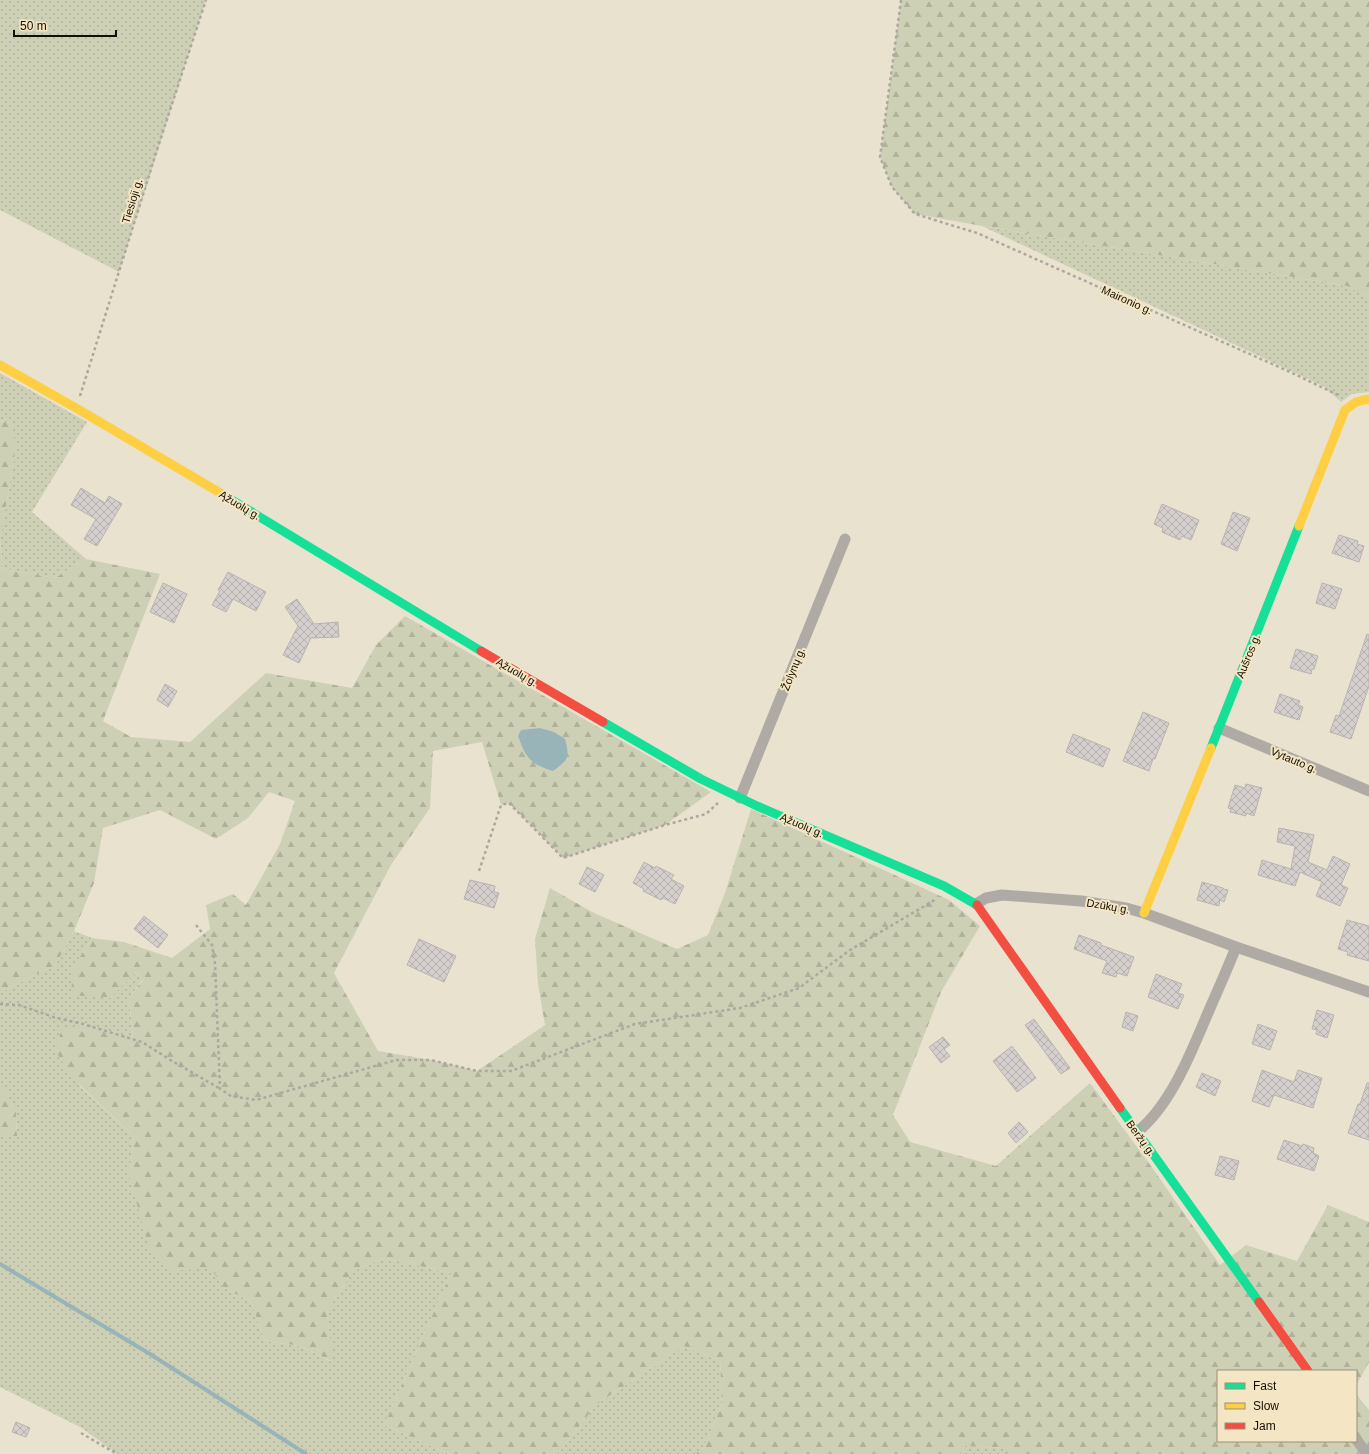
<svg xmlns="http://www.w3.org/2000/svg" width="1369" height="1454" font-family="Arial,sans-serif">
  <defs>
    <pattern id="grass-dots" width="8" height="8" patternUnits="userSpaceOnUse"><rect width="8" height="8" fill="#ced0b6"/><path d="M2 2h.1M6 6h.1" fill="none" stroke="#b0b19b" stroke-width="1.8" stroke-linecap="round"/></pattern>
    <pattern id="forest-firs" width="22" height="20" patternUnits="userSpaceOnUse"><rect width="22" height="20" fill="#ced0b6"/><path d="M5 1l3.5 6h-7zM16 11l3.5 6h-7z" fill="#b0b19b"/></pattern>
    <pattern id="building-cross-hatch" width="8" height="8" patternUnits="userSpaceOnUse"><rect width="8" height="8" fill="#d4cecd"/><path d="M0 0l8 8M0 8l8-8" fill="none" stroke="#b5b0ae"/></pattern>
  </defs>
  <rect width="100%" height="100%" fill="#e9e2cf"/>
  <path fill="url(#grass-dots)" d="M0,0H206L119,272L0,210Z
    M982,226L1347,286L1369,298V392L1352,394L1341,402L1323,386Z
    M0,373L87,422L32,512L86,559L55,578L3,569L0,540L15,453L12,423L0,421Z
    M74,931L92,938L73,968L110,998L134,973L143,979L129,998L133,1040L83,1024L79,1085L134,1137L129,1175L171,1271L211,1267L224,1288L251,1302L265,1341L301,1346L332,1362L327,1311L353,1271L384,1258L451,1273L384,1425L449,1454H117L82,1428L0,1387V1136L17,1135L16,1113L0,1081V993L34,975L55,966Z
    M684,1346L720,1361L722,1404L704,1447L696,1454H557L597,1404Z
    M965,1446L1004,1448L1006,1454H961Z"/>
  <path fill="url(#forest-firs)" d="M901,0H1369V298L1347,286L982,226L915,214L892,187L880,157Z
    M0,421L12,423L15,453L0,540Z
    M0,543L3,569L55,578L86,559L160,574L103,721L131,737L190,742L266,673L352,688L376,645L405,616L711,792L665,825L563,858L509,803L501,805L482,742L433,751L430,808L391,865L334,973L378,1051L431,1060L477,1071L545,1025L538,984L535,939L550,888L594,913L677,949L708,935L725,893L751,809L949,900L980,926L941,992L893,1115L910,1142L996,1166L1090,1083L1151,1166L1220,1265L1246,1245L1297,1261L1328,1205L1369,1222V1362L1356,1386V1371H1218V1441H1356V1394L1369,1410V1454H1006L1004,1448L965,1446L961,1454H696L704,1447L722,1404L720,1361L684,1346L597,1404L557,1454H449L384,1425L451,1273L384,1258L353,1271L327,1311L333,1362L301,1346L265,1341L251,1302L224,1288L211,1268L171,1271L149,1248L129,1175L134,1137L80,1085L66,1069L55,1049L62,1029L83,1024L133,1039L129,998L143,980L135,973L110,998L71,995L73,968L92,938L124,942L172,958L210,929L206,905L233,894L246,905L280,844L295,801L269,792L248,818L216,839L160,810L103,828L94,883L74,931L55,966L34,975L0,993Z
    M0,1081L16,1113L17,1136H0Z"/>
  <path fill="#98b4b8" d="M540,728L554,732L565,739C570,758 568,760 553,771C530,764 526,758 518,736L521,730Z"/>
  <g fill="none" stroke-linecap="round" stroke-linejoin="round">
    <path stroke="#98b4b8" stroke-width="4" d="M0,1264L150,1354L306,1454"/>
  </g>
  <path fill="url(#building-cross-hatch)" stroke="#b8b3b1" d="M81,488L105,503L109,496L122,504L97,546L84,539L96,519L71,505Z
    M1162,504L1199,520L1191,540L1182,536L1180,540L1162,532L1163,528L1154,524Z
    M1233,512L1250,518L1237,551L1221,544Z
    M1339,535L1358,541L1357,544L1364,546L1359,562L1332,553Z
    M228,572L266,592L256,611L233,599L226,612L212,605L220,591L218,590Z
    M163,583L187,594L174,623L150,612Z
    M1322,583L1342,589L1335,609L1316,603Z
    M297,599L314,624L338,622L339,637L311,638L299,663L283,655L298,626L285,607Z
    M1367,634L1369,635V686L1351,739L1330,732L1336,715L1339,716Z
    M1296,649L1318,656L1314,669H1312L1311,674L1290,668Z
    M165,684L177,691L168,707L157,700Z
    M1280,694L1300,701L1298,705L1303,707L1299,720L1274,712Z
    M1143,712L1169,723L1155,759H1153L1149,771L1123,761Z
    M1073,734L1110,749L1103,767L1066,752Z
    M1246,784L1262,788L1254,816L1246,813V816L1230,812L1231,809L1228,808L1235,785L1245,788Z
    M1279,828L1314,835L1308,862L1327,870L1333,856L1350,864L1341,885L1348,888L1340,906L1316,896L1322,882L1300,872L1295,886L1258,875L1262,860L1294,870L1291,869L1295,846L1277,842Z
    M644,862L655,868L656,866L674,875L671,879L684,886L675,904L663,898L661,900L643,891L644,889L633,883Z
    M587,867L604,875L595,892L579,884Z
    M470,880L495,886L494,892L499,893L494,908L464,899Z
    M1202,882L1223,888V889L1228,890L1224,902L1220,900L1219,906L1197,900Z
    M144,916L168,935L158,948L134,929Z
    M1347,920L1369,926V961L1347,955L1348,952L1338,949Z
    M1079,935L1101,943V945L1134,957L1127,976L1117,973L1116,977L1102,973L1107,961L1074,949Z
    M419,939L456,956L444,982L407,965Z
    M1156,974L1182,984L1178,993L1184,995L1178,1009L1148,997Z
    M1317,1010L1334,1015L1327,1038L1316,1034L1317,1030L1312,1029Z
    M1126,1012L1138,1016L1133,1031L1122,1027Z
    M1034,1019L1070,1068L1061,1074L1025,1025Z
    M1258,1024L1277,1031L1270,1050L1252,1044Z
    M943,1037L950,1045L944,1049L950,1056L941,1063L929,1047Z
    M1012,1046L1036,1078L1017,1092L993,1061Z
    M1262,1070L1294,1082L1298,1070L1322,1078L1313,1108L1274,1095L1269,1107L1252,1101Z
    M1202,1073L1221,1081L1215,1096L1196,1087Z
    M1367,1083H1369V1140L1348,1133L1358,1104H1360Z
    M1019,1122L1028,1132L1016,1143L1008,1133Z
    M1284,1140L1302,1146L1303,1144L1314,1148L1313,1153L1319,1156L1314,1171L1277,1159Z
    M1220,1156L1239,1161L1234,1180L1215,1175Z
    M16,1422L30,1428L26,1437L12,1432Z"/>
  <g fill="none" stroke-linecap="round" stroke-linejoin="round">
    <path stroke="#ada79f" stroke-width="2.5" stroke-dasharray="3 3" stroke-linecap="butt" d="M901,0L880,157L892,187L915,214L977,233L1288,371L1340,396
      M80,396L157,150L206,0
      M479,871L501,805L509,803L563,858L665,825L706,814L718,803
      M196,925L212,945L215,964L220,1089L231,1096L256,1100L396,1060H431L477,1071H511L635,1024L740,1008L799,988L850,950L933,901L935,898
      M0,1004L19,1005L53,1017L83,1024L142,1042L172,1061L219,1088
      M81,1433L117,1454"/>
    <path stroke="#b0aaa4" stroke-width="11" d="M1219,728L1369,791
      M740,798L845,539
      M976,904L986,898L1002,895L1081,901L1126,908L1144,913L1236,947L1369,992
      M1137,1132C1170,1106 1191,1053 1207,1015C1217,992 1227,970 1236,947
      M1356,1439L1367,1454"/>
    <path stroke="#16e098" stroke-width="9" d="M222,494L481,651
      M603,722L701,779L757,806L944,886L977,905
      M1211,748L1299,526
      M1120,1108L1259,1302"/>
    <path stroke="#ffcf43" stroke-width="9" d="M0,365L76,408L222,494
      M1299,526L1345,410L1356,402L1369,399
      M1144,913L1211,748"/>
    <path stroke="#f24e42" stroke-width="9" d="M481,651L603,722
      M977,905L1120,1108
      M1259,1302L1308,1371"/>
  </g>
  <g text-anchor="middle" stroke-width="4" stroke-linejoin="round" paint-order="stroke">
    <g font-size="11" fill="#140f04" stroke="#f4e6c4">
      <text transform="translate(132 201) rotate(-73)" y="4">Tiesioji g.</text>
      <text transform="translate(1127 300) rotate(24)" y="4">Maironio g.</text>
      <text transform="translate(240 505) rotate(31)" y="4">Ąžuolų g.</text>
      <text transform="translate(1248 656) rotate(-68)" y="4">Aušros g.</text>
      <text transform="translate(793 669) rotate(-68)" y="4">Žolynų g.</text>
      <text transform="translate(517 672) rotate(30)" y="4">Ąžuolų g.</text>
      <text transform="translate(1294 760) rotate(23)" y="4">Vytauto g.</text>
      <text transform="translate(802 825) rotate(23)" y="4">Ąžuolų g.</text>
      <text transform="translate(1108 906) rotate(10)" y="4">Dzūkų g.</text>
      <text transform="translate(1141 1138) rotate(54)" y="4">Beržų g.</text>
    </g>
  </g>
  <rect x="1217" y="1370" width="140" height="72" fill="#f4e6c4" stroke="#9a9077"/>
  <rect x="1225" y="1383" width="20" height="6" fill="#16e098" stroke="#9a9077"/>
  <text x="1253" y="1390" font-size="12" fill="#140f04">Fast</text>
  <rect x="1225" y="1403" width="20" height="6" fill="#ffcf43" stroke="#9a9077"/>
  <text x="1253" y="1410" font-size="12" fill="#140f04">Slow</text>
  <rect x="1225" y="1423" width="20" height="6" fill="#f24e42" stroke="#9a9077"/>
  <text x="1253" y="1430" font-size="12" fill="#140f04">Jam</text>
  <path d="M14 30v6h102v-6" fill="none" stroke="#140f04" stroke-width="2"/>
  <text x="20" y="30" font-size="12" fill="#140f04" stroke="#f4e6c4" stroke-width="3" paint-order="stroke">50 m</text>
</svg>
